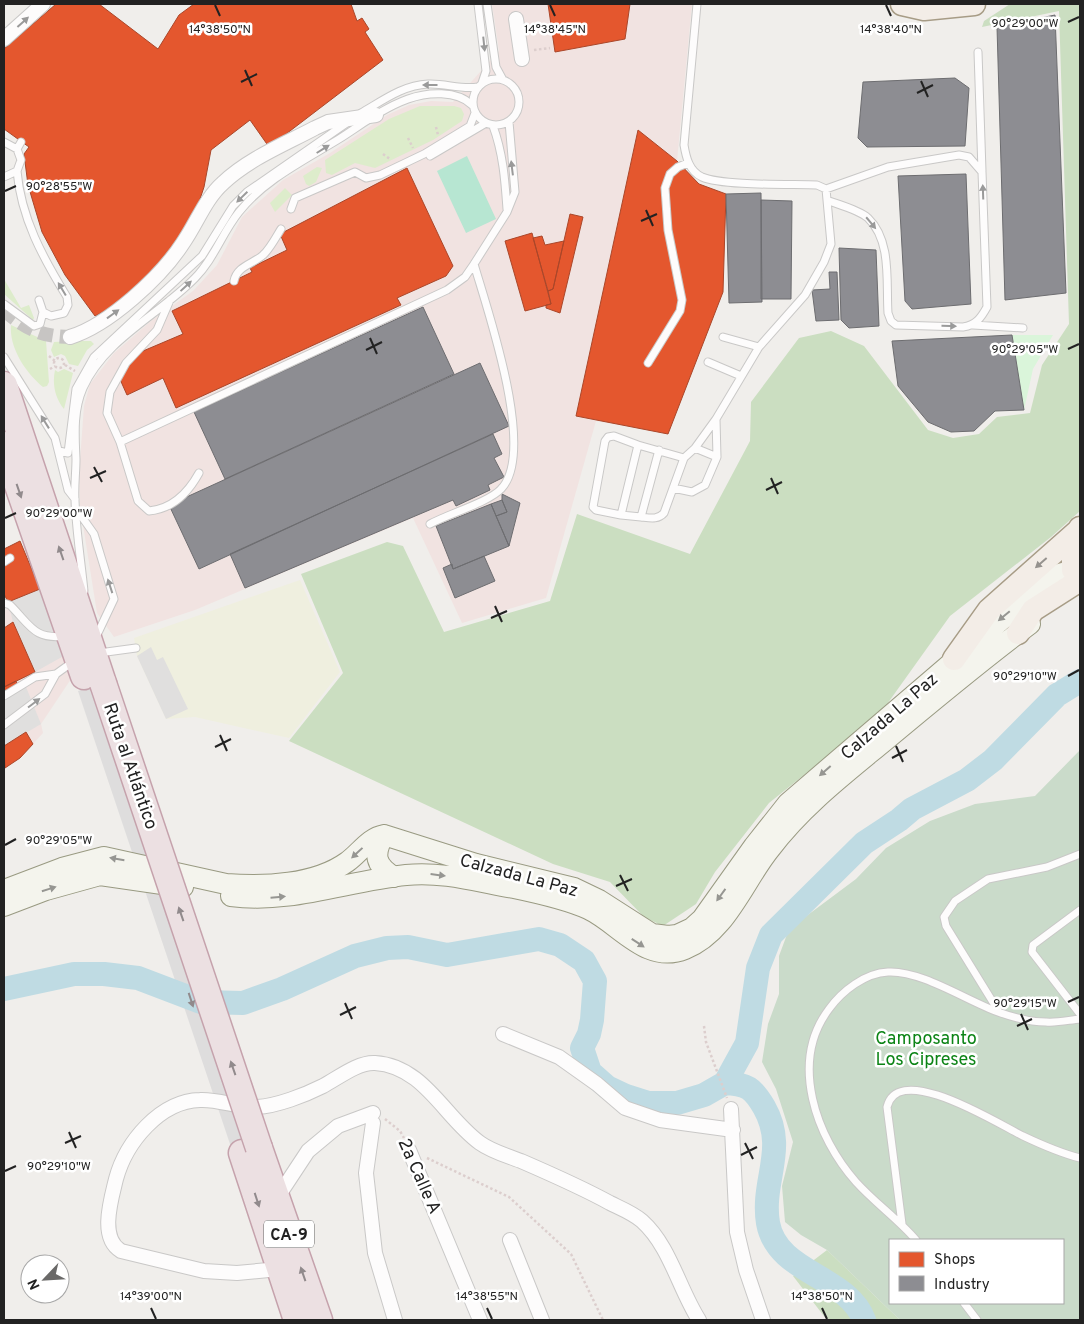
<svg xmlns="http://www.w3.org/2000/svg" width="1084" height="1324" font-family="Overpass,sans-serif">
  <rect width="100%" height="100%" fill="#f0eeeb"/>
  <path fill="#f1e3e1" d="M492,4H692L677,161L699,184L727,193L723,292L668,434L596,421L546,598L462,623L413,518L195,610L114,637L97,613L80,506L79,474L84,406L90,384L114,353L151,321L193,291L217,265L242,217L283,180L330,153L387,115L409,105L431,101L453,102L499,51Z
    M40,589L76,676L71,679L41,724L43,733L20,758L4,768V611Z"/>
  <path fill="#efefdf" d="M300,580L340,672L289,738L195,717L166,719L137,656L134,638Z"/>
  <path fill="#ddeccb" d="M420,106H454L461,108L464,114L462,121L433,140L375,168L355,163L332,175L326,173L325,160L389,119Z
    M317,167L322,168L316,182L309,186L306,184L303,176Z
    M285,188L292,195L275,212L270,203Z
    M4,279L21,308L29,305L34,318L33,320L4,294Z
    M11,325L46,341L49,382L47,386L43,387C26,373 9,348 11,325Z
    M73,341H91L94,344L87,350L78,366L69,364L65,356L61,354L54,357L51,350L54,342Z
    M64,369L73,373L64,409C55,398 52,384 55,370L58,372Z"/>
  <path fill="#cbdec1" d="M1010,4H1080V511L1051,537L950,616L880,714L769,803L715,872L696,904L663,926L644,917L610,882L553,864L289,741L343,673L301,574L387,542L403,546L444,632L550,601L577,514L690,554L750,441L751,402L799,338L831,331L864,346L928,430L953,438L979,434L997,417L1030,413L1042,365L1069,324L1059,11L982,27L984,21Z
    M827,1250L900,1320H827L793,1276Z"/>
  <path fill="#cadbca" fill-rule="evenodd" d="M1080,750V1320H900L827,1250L801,1235L785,1222L782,1186L793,1142L776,1089L762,1062L768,1024L779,994V956L789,929L856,879L886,848L930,821L975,804L1035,796ZM890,1240H1063V1303H890Z"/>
  <path fill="#daf5da" d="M1012,335H1053L1033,369L1024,410Z"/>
  <path fill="#b7e6d2" d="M467,156L496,219L466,233L437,171Z"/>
  <path fill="#e0dfde" d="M40,589L69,653L35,672L13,622L8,602Z
    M151,647L157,660L163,657L188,709L166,719L137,656Z
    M26,687L41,724L4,746V697Z"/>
  <path fill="#dedddd" d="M114,679L269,1144L234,1156L78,691Z"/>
  <path fill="#e4572e" stroke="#aa472a" d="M56,4H99L158,49L179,15L194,4H351L357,21L362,18L369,29L365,32L383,60L269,147L250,120L211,150L204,187L195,214L160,268L109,309L95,316L65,275L42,232L28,185L24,154L29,147L4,129V49Z
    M548,4H630L625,39L555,52Z
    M638,130L677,161L699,184L726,194L723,292L668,434L576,416Z
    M407,168L453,266L446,276L397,298L401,305L176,408L163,378L127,395L119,377L136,354L183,334L172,311L252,272L250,268L287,250L280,234Z
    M927,201H962L964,249H929Z
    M570,214L583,217L560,313L546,308V305L551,304L548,291L553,289Z
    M532,233L551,304L525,311L505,241Z
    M542,236L545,245L564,241L553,289L548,291L533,238Z
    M20,541L40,589L8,602L4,594V549Z
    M13,622L35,672L4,687V628Z
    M16,681L20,690L4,697V687Z
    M26,732L33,744L20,758L5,768L4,746Z"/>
  <path fill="#8d8d92" stroke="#6d6d70" d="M1055,15L1066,293L1005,300L997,27Z
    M955,78L969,88L965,146L867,147L858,138L863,82Z
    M966,174L971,304L912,309L905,301L898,176Z
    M761,193L762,302L729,303L726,194Z
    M761,200L792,201L791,299H761Z
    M839,248L876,250L879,326L849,328L841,320Z
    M829,272H837L839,320L816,321L812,290L830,289Z
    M423,307L454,374L225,479L194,412Z
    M1012,335L1024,410L995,411L974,431L951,432L928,422L898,386L892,341Z
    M480,363L509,426L199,569L169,505Z
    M493,434L502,454L494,458L504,477L488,485L490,490L456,506L453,500L245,588L230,554Z
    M502,494L520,503L509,546L496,516L507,512L502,500Z
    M502,500L507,512L496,516L491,504Z
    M491,504L509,546L453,569L436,526Z
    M484,556L495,581L455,598L443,568L452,564L453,569Z"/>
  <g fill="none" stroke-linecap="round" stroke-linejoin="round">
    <path stroke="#bfdbe3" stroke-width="24" d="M4,989L74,974H104L138,978L201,1002L243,1003L282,989L355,956L387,948L408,947L447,955L539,939L560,945L584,961L595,981L592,1020L589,1034L582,1048L590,1072L607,1087L626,1096L648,1103H677L704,1095L725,1083L747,1043L758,968L771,935L864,843L899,820L912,809L967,780L993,760L1057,695L1080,681
      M725,1083C747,1084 753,1088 764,1107C788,1149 761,1180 768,1223C777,1274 847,1275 864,1320"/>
    <path stroke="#c7c5c3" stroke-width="14" stroke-dasharray="14 7" stroke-linecap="butt" d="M4,310C24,328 42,337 70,337"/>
    <defs>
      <path id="lane" d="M478,4L486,71L482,83
        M487,4L496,67L503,80
        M978,52L982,171
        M473 102a23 23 0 1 1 46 0a23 23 0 1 1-46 0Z
        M361,113C382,101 403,85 428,84C445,83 461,90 478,87
        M493,126C503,153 505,180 507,209
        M4,142L17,149L21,160L17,171L4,177
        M17,149L21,142
        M430,156L486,123
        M17,171C21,218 43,258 67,297L68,305L64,313L51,316L43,312
        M826,189L888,167L959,155L969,157L982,172L987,307C981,318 976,325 963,327L896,325L891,321L888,313C886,282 892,241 868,218C859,210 840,205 829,201
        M291,209L295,198L355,172L366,178L380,175L424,154L470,126L475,113
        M234,281C237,266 253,264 263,255C270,249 276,237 281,229
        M170,300L157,330L126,363L110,392L107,413L120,442L447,290L465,277L474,264L507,212L515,192L509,122
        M4,304L34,326L40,324L43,312L39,300
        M973,325L1023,328
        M723,337L759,347
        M4,357L55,438L68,490L75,499
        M708,362L741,376
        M648,363L680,311L682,300L668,230L665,188L670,174L678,167L688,163
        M120,442L138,501L149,511C172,509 188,493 199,473
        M695,448L717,457
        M59,451L68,453L76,389L94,357L202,256L233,206L247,192L348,122
        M684,458L695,448L716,419
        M673,488L692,492L705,485L717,457L716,419L759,347L805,295L824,262L831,244L826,189L817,185C791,184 723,186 702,177C689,171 686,157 684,145L697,4
        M77,510L94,534L114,599L96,637
        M621,515L596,510L593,507L605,441L608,437L614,436L638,445
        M641,517C650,518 658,520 664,513L684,458L638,445L621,515L641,517L659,450
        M430,524C448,514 489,502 501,489C537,452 487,309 474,264
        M4,562L10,558
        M84,591C81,561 76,530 75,500C74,487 76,473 76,459C75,435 73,411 83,388C105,339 159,315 195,278C214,259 222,233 239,212C264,180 305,160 339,139C361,125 383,108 408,99C427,92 457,90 472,105
        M4,603L10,605C31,626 34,640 66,636
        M99,653L136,648
        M4,696L35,677L56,674L74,661
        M4,725L45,694L56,674
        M1080,910L1033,945L1032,952L1080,1014
        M999,1012L946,926L944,917L955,901L988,879L1047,867L1080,854
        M902,1224L887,1107C898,1060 1000,1125 1023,1136C1042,1145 1060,1153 1080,1158
        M916,1240C898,1219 875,1203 856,1182C816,1137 789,1062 829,1009C842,991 865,973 888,972C921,970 967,1001 998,1012C1012,1017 1032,1022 1046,1022C1057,1023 1069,1020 1080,1019
        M964,1303L977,1320"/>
      <path id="street" d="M516,19L522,59
        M4,39L43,4
        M70,337C109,325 161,277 183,243C197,223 205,199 223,183C248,159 285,144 315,128L328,122L376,115
        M503,1034L559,1057L597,1084L625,1108L660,1120L733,1130
        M731,1109L737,1232L746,1270L763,1320
        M373,1123L366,1173L375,1253L395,1320
        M409,1150L480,1320
        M277,1198L308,1151L338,1126L373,1113
        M510,1240L542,1320
        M279,1269L237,1273L204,1271L121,1251C99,1238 111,1200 116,1179C126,1142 160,1101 200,1100C219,1099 238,1108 257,1107C277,1106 305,1095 323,1086C338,1078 358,1062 375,1063C424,1066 444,1117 480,1143C491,1151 507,1156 521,1161C551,1174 581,1187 610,1203C620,1208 633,1213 642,1221C670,1246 679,1289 699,1320"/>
      <path id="secondary" d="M384,835C373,855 375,865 394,877
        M4,890L62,868L104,857L226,884C264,887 315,885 347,862C360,853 368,838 384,835L476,864L574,888L599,900L652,934L668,936L677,935L692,928L702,919L754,846L788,803L1047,581L1059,574L1073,570
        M231,896C291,904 347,881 406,875C442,871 479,882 514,888C538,893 566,899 588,909C620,924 646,965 685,949C726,933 744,881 770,849C801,808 842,776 881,744C930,703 979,662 1030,624
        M4,906L46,890L100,875L183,887"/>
      <path id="primary" d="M902,4L924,9L974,4
        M1080,528C1072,539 1073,557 1073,570L1080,569
        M1018,633L1033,610L1080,580
        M954,659L989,610L1078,531"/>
      <path id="highway" d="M4,385L103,683
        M4,445L84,676
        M259,1148L319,1320
        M242,1153L297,1320"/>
    </defs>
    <use href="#lane" stroke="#c9c8c7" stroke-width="9"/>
    <use href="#street" stroke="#c9c8c7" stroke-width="16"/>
    <use href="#secondary" stroke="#999a82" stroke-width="22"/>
    <use href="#primary" stroke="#a79c86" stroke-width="25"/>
    <use href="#highway" stroke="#c5a2ac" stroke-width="29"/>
    <path stroke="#dccecd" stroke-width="2.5" stroke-dasharray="2.5 2.5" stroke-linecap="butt" d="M534,50L550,48
      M436,127L438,135
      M408,138L413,148
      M383,154L390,159
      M49,356L55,361
      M54 363a5 5 0 1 1 10 0a5 5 0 1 1-10 0Z
      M65,365L75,371
      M50,369L55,366
      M704,1026L706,1042L727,1098
      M385,1119L400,1131L404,1138
      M427,1158L509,1197L571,1254L603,1320"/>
    <use href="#lane" stroke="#fdfcfc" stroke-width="7"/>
    <use href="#street" stroke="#fdfcfc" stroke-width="14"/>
    <use href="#secondary" stroke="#f4f4ed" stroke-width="20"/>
    <use href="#primary" stroke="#f3ede7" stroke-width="22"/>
    <use href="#highway" stroke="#ece0e2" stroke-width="26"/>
    <defs>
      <path id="highway-bridge" d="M103,683L259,1148"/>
    </defs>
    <use href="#highway-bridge" stroke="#c5a2ac" stroke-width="29" stroke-linecap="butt"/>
    <use href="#highway-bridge" stroke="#ece0e2" stroke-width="26"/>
  </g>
  <defs><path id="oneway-solid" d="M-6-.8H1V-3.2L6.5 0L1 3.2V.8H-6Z" transform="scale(1.25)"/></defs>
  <g fill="#9a9a9a">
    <use href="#oneway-solid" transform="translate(23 22) rotate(-42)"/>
    <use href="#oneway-solid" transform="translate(484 44) rotate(84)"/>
    <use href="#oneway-solid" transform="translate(430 85) rotate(180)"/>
    <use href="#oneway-solid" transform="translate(323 149) rotate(-32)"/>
    <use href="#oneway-solid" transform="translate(512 168) rotate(-97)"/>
    <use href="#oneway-solid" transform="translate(983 192) rotate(-92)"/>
    <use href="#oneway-solid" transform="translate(242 197) rotate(136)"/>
    <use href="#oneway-solid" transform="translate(871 223) rotate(50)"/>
    <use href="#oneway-solid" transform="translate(186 286) rotate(-43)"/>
    <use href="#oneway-solid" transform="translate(62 289) rotate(-121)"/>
    <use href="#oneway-solid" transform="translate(113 314) rotate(-36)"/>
    <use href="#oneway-solid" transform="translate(949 326) rotate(1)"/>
    <use href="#oneway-solid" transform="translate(45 422) rotate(-122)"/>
    <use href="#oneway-solid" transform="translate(110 586) rotate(-108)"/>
    <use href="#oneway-solid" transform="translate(34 703) rotate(-37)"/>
  </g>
  <g fill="#918a8c">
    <use href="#oneway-solid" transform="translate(19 491) rotate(71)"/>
    <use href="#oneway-solid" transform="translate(61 553) rotate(-109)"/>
    <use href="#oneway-solid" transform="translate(181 914) rotate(-109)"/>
    <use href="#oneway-solid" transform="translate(191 1000) rotate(72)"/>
    <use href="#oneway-solid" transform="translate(233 1068) rotate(-109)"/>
    <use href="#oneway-solid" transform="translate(257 1200) rotate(72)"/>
    <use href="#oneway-solid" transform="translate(303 1274) rotate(-109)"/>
  </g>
  <use fill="#95928e" href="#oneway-solid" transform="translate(1041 563) rotate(139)"/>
  <g fill="#969692">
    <use href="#oneway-solid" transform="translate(1004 616) rotate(140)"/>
    <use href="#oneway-solid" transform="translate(825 771) rotate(139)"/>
    <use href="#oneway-solid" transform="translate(357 853) rotate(137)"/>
    <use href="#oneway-solid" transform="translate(117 859) rotate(-170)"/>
    <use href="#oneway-solid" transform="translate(438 875) rotate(7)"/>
    <use href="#oneway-solid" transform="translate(49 889) rotate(-18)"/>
    <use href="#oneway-solid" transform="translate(721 895) rotate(126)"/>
    <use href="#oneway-solid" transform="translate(278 897) rotate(-5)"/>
    <use href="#oneway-solid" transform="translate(638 943) rotate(33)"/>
  </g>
  <path fill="none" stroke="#222" stroke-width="2" d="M215,5L220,16M550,5L555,16M886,5L891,16M1068,22L1079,17M245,70L252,86M921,81L928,97M241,82L257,74M917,93L933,85M5,191L16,186M646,210L653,226M641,221L657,214M370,338L377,354M1068,349L1079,344M366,350L382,342M94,467L102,482M90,478L106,471M771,478L778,494M766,490L782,482M5,518L16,513M495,606L502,622M491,618L507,611M1068,676L1079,670M220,735L227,751M896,746L903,762M215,747L231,739M892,758L907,750M5,845L16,839M620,875L628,891M616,886L632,879M1068,1002L1079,997M345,1003L352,1019M1021,1014L1028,1030M340,1015L356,1007M1017,1026L1032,1019M69,1132L76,1148M65,1143L81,1136M745,1143L753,1159M741,1155L757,1147M5,1171L16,1166M151,1308L156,1319M487,1308L492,1319M822,1308L827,1319"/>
  <g text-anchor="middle" stroke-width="5" stroke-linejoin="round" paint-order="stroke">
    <rect fill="#fff" stroke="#646464" stroke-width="1" x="264" y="1220.5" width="50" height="27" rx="4"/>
    <g font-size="16" font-weight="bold" fill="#222">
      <text x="289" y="1240">CA-9</text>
    </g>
    <g font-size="18" fill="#222" stroke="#fff">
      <text transform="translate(889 716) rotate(-41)" y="6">Calzada La Paz</text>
      <text transform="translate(131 766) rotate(71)" y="6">Ruta al Atlántico</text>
      <text transform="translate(519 875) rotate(15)" y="6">Calzada La Paz</text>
      <text transform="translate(420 1176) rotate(66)" y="6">2a Calle A</text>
    </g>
    <g font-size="18" fill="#0c8416" stroke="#fff">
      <text x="926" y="1044">Camposanto<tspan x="926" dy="21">Los Cipreses</tspan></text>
    </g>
  </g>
  <g font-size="12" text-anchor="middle" fill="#222" stroke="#fff" stroke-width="5" stroke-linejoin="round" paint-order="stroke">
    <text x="1025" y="27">90°29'00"W</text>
    <text x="220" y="33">14°38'50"N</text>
    <text x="555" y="33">14°38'45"N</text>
    <text x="891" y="33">14°38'40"N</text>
    <text x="59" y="190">90°28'55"W</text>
    <text x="1025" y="353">90°29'05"W</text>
    <text x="59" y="517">90°29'00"W</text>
    <text x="1025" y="680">90°29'10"W</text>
    <text x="59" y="844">90°29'05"W</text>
    <text x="1025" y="1007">90°29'15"W</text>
    <text x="59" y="1170">90°29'10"W</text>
    <text x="151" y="1300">14°39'00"N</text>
    <text x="487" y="1300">14°38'55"N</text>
    <text x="822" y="1300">14°38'50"N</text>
  </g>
  <rect width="1084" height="1324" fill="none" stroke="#222222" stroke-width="10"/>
  <rect x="889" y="1239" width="175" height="65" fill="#ffffff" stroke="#a7a7a7"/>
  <rect x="899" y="1252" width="25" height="15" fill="#e4572e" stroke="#a7a7a7"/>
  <text x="934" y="1264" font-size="15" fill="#222222">Shops</text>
  <rect x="899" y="1276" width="25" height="15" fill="#8d8d92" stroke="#a7a7a7"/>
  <text x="934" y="1289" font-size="15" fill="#222222">Industry</text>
  <g transform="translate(45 1279) rotate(245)"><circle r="24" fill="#ffffff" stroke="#a7a7a7"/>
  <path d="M0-4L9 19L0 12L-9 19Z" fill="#6a6968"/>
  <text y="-8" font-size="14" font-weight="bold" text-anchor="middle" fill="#222222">N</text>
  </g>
</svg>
